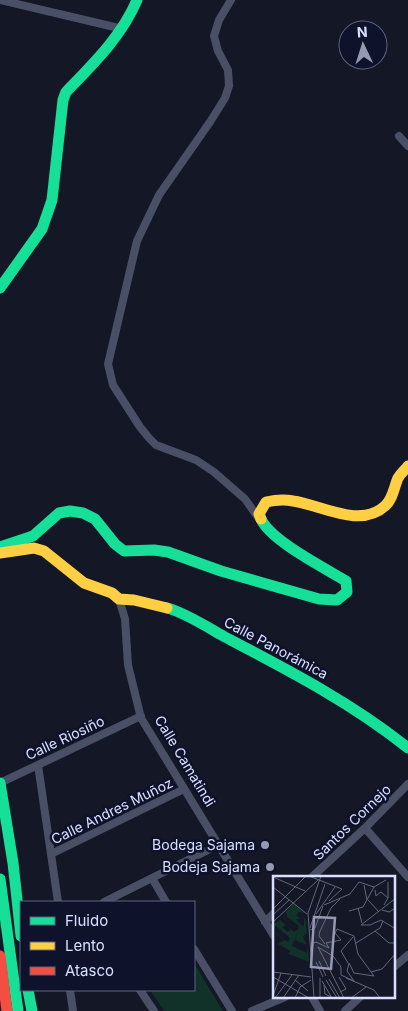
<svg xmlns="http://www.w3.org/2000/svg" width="408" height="1011" font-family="Inter,sans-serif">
  <rect width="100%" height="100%" fill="#141725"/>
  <path fill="#113228" d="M194,963L223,1011H164L150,990H194Z"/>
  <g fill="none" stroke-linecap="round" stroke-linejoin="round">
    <path stroke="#495066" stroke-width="8" d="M0,0L123,29
      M231,0L219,20L214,36L218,51L228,70L229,86L225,98L210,122L159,195L137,241L108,364L113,385L140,427L149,438L156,445L196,460L214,472L245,499L260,520
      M399,136L408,146
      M119,599L125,619L128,665L141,718L274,936
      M38,765L58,902
      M0,783L141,716
      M365,828L408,877
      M51,854L184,789
      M312,877L365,828L408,784
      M152,878L166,902
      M104,902L218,845
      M265,922L274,913
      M194,949L232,1011
      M394,967L408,955
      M70,990L73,1011
      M140,990L154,1011
      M312,997L320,1011
      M252,1011L285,997
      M345,1011L360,997"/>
    <path stroke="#16e098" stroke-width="11" d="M0,288L42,229L52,200L63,100L66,92C93,64 122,36 137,0
      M0,547L33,536L59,513L70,511L83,513L95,519L115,544L124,551L154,550L168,552L221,571L319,599L337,600L347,592L346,581C325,568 271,541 261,519
      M167,608C184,612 209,628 225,637C288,670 352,703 408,748
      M0,783L13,863L21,936
      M0,879L18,1011
      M28,990L32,1011"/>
    <path stroke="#ffcf43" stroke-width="11" d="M261,519L259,514L266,502C275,500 283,499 293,501C321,505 360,529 385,506C393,499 394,487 398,478C401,473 405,470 408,466
      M0,553L34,548L44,551L84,583L112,593L119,599L134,600L167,608"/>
    <path stroke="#f24e42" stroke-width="11" d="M0,956L7,1011"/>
  </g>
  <g fill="#949ab3" stroke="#0e122b" stroke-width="2">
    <circle cx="265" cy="845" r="5"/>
    <circle cx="270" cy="867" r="5"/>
  </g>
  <g text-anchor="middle" stroke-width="5" stroke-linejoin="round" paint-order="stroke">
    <g font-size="14" fill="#d9e0ff" stroke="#0e122b">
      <text transform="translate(276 648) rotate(28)" y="5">Calle Panorámica</text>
      <text transform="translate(65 738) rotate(-25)" y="5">Calle Riosiño</text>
      <text transform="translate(185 761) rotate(59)" y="5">Calle Camatindi</text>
      <text transform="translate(112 811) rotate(-26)" y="5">Calle Andres Muñoz</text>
      <text transform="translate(352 822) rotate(-44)" y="5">Santos Cornejo</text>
    </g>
    <g font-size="14" fill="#d9e0ff" stroke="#0e122b" text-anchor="end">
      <text x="255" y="850">Bodega Sajama</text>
      <text x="260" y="872">Bodeja Sajama</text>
    </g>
  </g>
  <g transform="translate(273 876)">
    <rect width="122" height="122" fill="#141725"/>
    <path d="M21,28L31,37L22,35L26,36L23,39L27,43H23L28,49L31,50V41L33,45L34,60L33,57L30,61L34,69L22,64L27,50L19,70L15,68L34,77L35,69L36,86L16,78L14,76L16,77L18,75L5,68L11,64L0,55L15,66L17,62L3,50L0,54L1,48L7,44L13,49L9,51L14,55H18L14,50L21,56L25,53L26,50L14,41L13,35Z" fill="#113228"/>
    <path fill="none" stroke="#63677c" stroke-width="1" d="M36,0L69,13L56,25M0,1L32,15M91,9L94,24M0,11L34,38M102,14L103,20L108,16L115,22M123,22L88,49H97L108,44L123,53M95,24L106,36M51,29L77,18L86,6L101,11L113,4M111,29L115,22V6M85,32L89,47M0,33L33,0M109,34L116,36L123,32M76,35L90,31L101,11M43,38L62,11M0,39L16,24M0,46L45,4M37,52L52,8M37,54L42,52L50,30M102,55L116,67H123M81,60L85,78L98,96M83,67L107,52L110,45M38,68L43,66L56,72L53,67L68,64L62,57L64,53L81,60M52,68L46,60L47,55L58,32L67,23M45,71L71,122M45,71L60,80L68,91V99M46,85L53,100M43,86L50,101M75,87L68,75L80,61M0,96L38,101M68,99L81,105L74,95L76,87L81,97L101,100L98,96L109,93L123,77M0,101L36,122M66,101L73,113L67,116M47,102V122M73,102L101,114L107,122M56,103L67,122M22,104L35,115M53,104L64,122M49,105L59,122M51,109L52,118L58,121M0,120L8,97M2,122L19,99M10,122L26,99M22,122L27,111L38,104M41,122L35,37L48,0M78,122L93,111"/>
    <path fill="#949ab3" fill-opacity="0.15" stroke="#949ab3" stroke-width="2.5" d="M41,41L62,42L58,93L38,91Z"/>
    <rect width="122" height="122" fill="none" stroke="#d9e0ff" stroke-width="2.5"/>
  </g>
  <rect x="20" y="901" width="175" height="90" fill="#0e122b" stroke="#5f6480"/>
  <rect x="30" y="917" width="25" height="8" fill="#16e098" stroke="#5f6480"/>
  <text x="65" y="926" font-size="15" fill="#d9e0ff">Fluido</text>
  <rect x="30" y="942" width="25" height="8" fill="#ffcf43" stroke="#5f6480"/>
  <text x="65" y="951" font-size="15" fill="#d9e0ff">Lento</text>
  <rect x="30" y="967" width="25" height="8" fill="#f24e42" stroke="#5f6480"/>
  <text x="65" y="976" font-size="15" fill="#d9e0ff">Atasco</text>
  <g transform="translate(363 45) rotate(356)"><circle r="24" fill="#0e122b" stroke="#5f6480"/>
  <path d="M0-4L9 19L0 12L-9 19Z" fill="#949ab3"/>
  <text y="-8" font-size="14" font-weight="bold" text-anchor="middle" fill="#d9e0ff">N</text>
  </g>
</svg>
